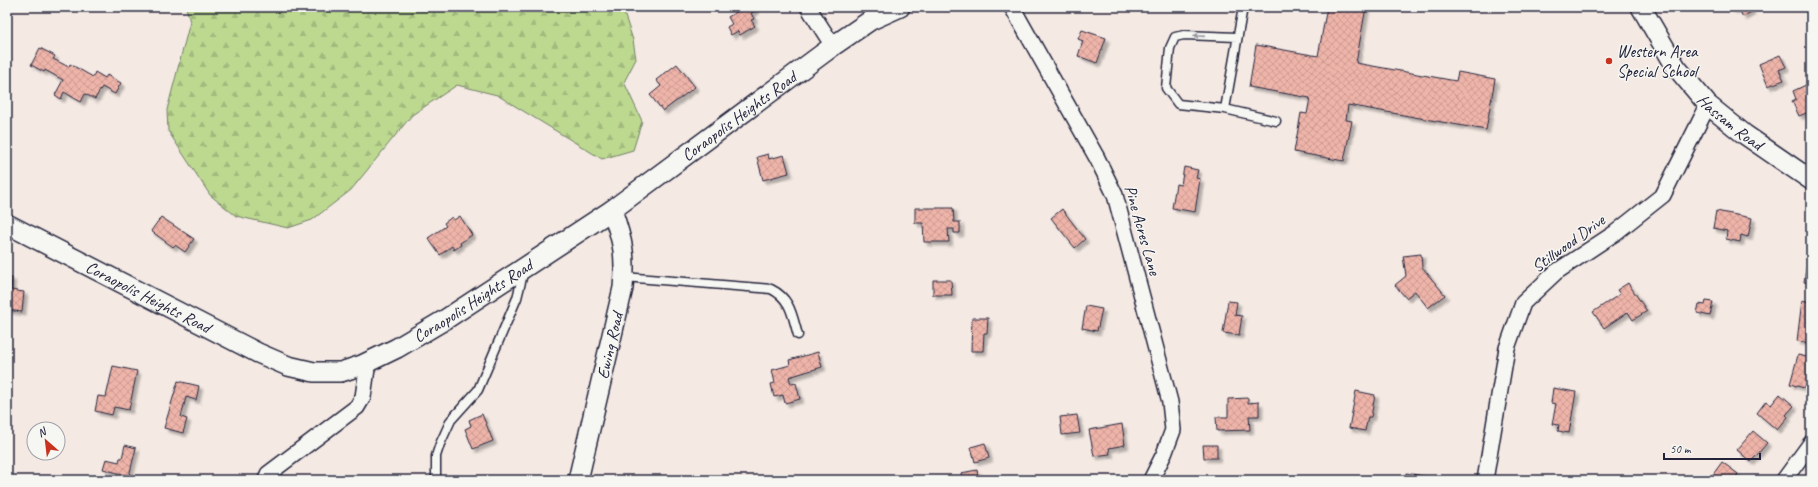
<svg xmlns="http://www.w3.org/2000/svg" width="1818" height="487" font-family="Caveat,sans-serif">
  <defs>
    <pattern id="forest-firs" width="22" height="20" patternUnits="userSpaceOnUse"><rect width="22" height="20" fill="#bdd990"/><path d="M5 1l3.5 6h-7zM16 11l3.5 6h-7z" fill="#a2ba7d"/></pattern>
    <pattern id="building-cross-hatch" width="8" height="8" patternUnits="userSpaceOnUse"><rect width="8" height="8" fill="#eeb4a9"/><path d="M0 0l8 8M0 8l8-8" fill="none" stroke="#cc9a92"/></pattern>
    <filter id="shadow"><feDropShadow dx="3.5" dy="3.5" stdDeviation="1" flood-color="#0004"/></filter>
  </defs>
  <rect width="100%" height="100%" fill="#f4e9e3"/>
  <filter id="ink" filterUnits="userSpaceOnUse"><feTurbulence type="fractalNoise" baseFrequency=".025" numOctaves="2"/><feDisplacementMap in="SourceGraphic" scale="8" xChannelSelector="R" yChannelSelector="G"/><feConvolveMatrix kernelMatrix="1 2 1 2 8 2 1 2 1" color-interpolation-filters="sRGB"/></filter>
  <g filter="url(#ink)">
    <path fill="url(#forest-firs)" stroke="#707e66" d="M186,7H622L633,40L636,59L624,82L642,121L633,150L602,159L497,95L457,85L412,115L351,190L312,220L288,228L236,216L210,195L168,131L167,110L190,22Z"/>
    <path fill="url(#building-cross-hatch)" stroke="#22223b" filter="url(#shadow)" d="M745,7H754L756,10L751,13L754,19L751,20L755,26L740,35L738,31L731,35L727,27L732,24L728,17Z
      M1327,7H1366L1356,63L1456,81L1458,72L1495,79L1486,130L1348,105L1346,120L1352,121L1344,161L1294,152L1301,113L1307,114L1310,98L1249,87L1256,45L1318,56Z
      M1731,7H1753L1750,9L1751,12L1743,17L1738,8L1733,10Z
      M1082,30L1106,38L1097,63L1078,56L1083,41L1078,39Z
      M40,48L55,56L53,59L69,67L70,64L93,77L95,72L105,78L107,75L121,83L115,94L102,87L95,99L85,94L81,102L64,92L61,99L55,95L63,80L45,70L44,72L31,65Z
      M1780,55L1786,67L1779,70L1784,80L1768,86L1759,64Z
      M677,64L695,87L663,111L650,95L661,86L656,80Z
      M1808,84L1811,92V111L1799,116L1792,101L1796,99L1793,91Z
      M768,154L769,159L784,155L789,173L763,180L757,157Z
      M1184,167L1198,170L1196,178L1200,179L1195,212L1172,208L1176,184L1181,185Z
      M915,208H953L954,222H960V233H954V229H948L949,242H924L923,223H915Z
      M1062,209L1085,239L1075,248L1051,218Z
      M1716,211L1752,218L1748,237L1741,235L1740,242L1726,239L1727,231L1713,228Z
      M460,216L472,235L460,243L461,245L454,250L452,246L440,255L428,238L446,226L444,223L452,217L454,220Z
      M161,217L194,239L185,252L175,245L173,247L151,231Z
      M1811,238V283L1804,282Z
      M1421,254L1422,267L1445,295L1428,308L1415,291L1406,298L1395,285L1406,276L1403,256Z
      M7,277L12,278L11,290L24,292L22,312L7,310Z
      M933,280H951L952,295H933Z
      M1628,283L1647,311L1633,320L1628,312L1604,328L1593,312L1620,294L1617,290Z
      M1802,300L1811,302V343L1797,341Z
      M1228,301L1237,302L1235,315L1242,316L1239,335L1223,333Z
      M1706,301L1713,302L1710,316L1697,313L1699,304L1705,305Z
      M1086,306L1102,309L1097,331L1082,328Z
      M972,318H988L987,333H984L983,351H971Z
      M818,352L822,367L789,377L791,384L796,383L800,399L785,403L783,395L774,397L771,384L775,383L772,370L790,365L789,360Z
      M1798,355L1811,358V376L1808,389L1790,384Z
      M113,366L137,371L129,410L114,407L112,415L95,411L98,396L106,397Z
      M178,381L199,386L196,400L186,397L181,417L187,419L183,433L164,428Z
      M1553,388L1576,392L1569,433L1558,431L1559,425L1552,424L1556,404L1551,403Z
      M1356,391L1375,395L1371,417H1368L1365,431L1349,428Z
      M1780,394L1794,406L1786,415L1788,417L1777,430L1757,413L1766,401L1771,405Z
      M1248,398V403L1259,402V416H1249L1250,430L1217,431L1216,417H1228V399Z
      M482,414L493,441L473,449L465,429L471,426L469,420Z
      M1077,415L1080,433L1062,435L1060,417Z
      M1122,424L1125,445L1109,448L1110,454L1094,456L1089,430Z
      M1753,431L1767,443L1751,462L1737,450Z
      M985,443L989,458L975,462L971,447Z
      M125,445L136,448L129,476L103,469L106,459L119,462L120,458H122Z
      M1203,445H1217V458H1204Z
      M1722,462L1738,474L1734,480H1709Z
      M977,470L979,480H962L961,473Z
      M1406,473L1429,477V480H1405Z"/>
    <g fill="none" stroke-linecap="round" stroke-linejoin="round">
      <defs>
        <path id="service" d="M1237,37L1184,35L1175,37L1170,48L1166,88L1178,104L1225,109L1276,121
          M1225,109L1243,7
          M624,277L771,289C791,299 792,315 798,335
          M436,480V456L440,444L451,420L478,390L517,298L524,270"/>
        <path id="minor" d="M808,7L833,46
          M1012,7L1097,158L1115,195L1170,402L1173,430L1164,454L1151,480
          M266,480L268,474L357,407L363,397L368,362
          M1485,480L1507,348L1523,303L1556,272L1615,233L1663,195L1708,105
          M1784,480L1811,443"/>
        <g id="tertiary">
          <path id="s1" d="M1641,7L1676,67L1708,105L1744,134L1811,180"/>
          <path id="s2" d="M7,224L258,353L288,366L314,372H341L362,365L397,348L446,319L612,210L833,46L871,20L900,7"/>
          <path id="s3" d="M578,480L623,288C626,255 623,242 612,210"/>
        </g>
      </defs>
      <use href="#service" stroke="#22223b" stroke-width="11"/>
      <use href="#minor" stroke="#22223b" stroke-width="18"/>
      <use href="#tertiary" stroke="#22223b" stroke-width="22"/>
      <use href="#service" stroke="#f6f6f2" stroke-width="8"/>
      <use href="#minor" stroke="#f6f6f2" stroke-width="15"/>
      <use href="#tertiary" stroke="#f6f6f2" stroke-width="19"/>
    </g>
    <defs><path id="oneway-solid" d="M-6-.8H1V-3.2L6.5 0L1 3.2V.8H-6Z"/></defs>
    <use fill="#9797a0" href="#oneway-solid" transform="translate(1199 36) rotate(-176)"/>
  </g>
  <circle fill="#c8321e" stroke="#f6f6f2" stroke-width="1.5" cx="1609" cy="61" r="4"/>
  <g text-anchor="middle" stroke-width="3" stroke-linejoin="round" paint-order="stroke">
    <g font-size="17" fill="#22223b" stroke="#f6f6f2" text-anchor="start">
      <text x="1617" y="57">Western Area<tspan x="1617" dy="20">Special School</tspan></text>
    </g>
    <g font-size="17" fill="#22223b" stroke="#f6f6f2">
      <text dy="6" stroke="none"><textPath href="#s2" startOffset="843">Coraopolis Heights Road</textPath></text>
      <text dy="6" stroke="none"><textPath href="#s1" startOffset="147">Hassam Road</textPath></text>
      <text transform="translate(1143 230) rotate(74)" y="6">Pine Acres Lane</text>
      <text transform="translate(1568 243) rotate(-36)" y="6">Stillwood Drive</text>
      <text dy="6" stroke="none"><textPath href="#s2" startOffset="159">Coraopolis Heights Road</textPath></text>
      <text dy="6" stroke="none"><textPath href="#s2" startOffset="519">Coraopolis Heights Road</textPath></text>
      <text dy="6" stroke="none"><textPath href="#s3" startOffset="138">Ewing Road</textPath></text>
    </g>
  </g>
  <rect width="1818" height="487" fill="none" stroke="#f6f6f2" stroke-width="24"/>
  <rect x="12" y="12" width="1794" height="463" fill="none" stroke="#22223b" stroke-width="1.5" filter="url(#ink)"/>
  <g transform="translate(46 441) rotate(332)"><circle r="19" fill="#f6f6f2" stroke="#a1a1a9"/>
  <path d="M0-3L7 15L0 10L-7 15Z" fill="#c8321e"/>
  <text y="-6" font-size="11" font-weight="bold" text-anchor="middle" fill="#22223b">N</text>
  </g>
  <path d="M1664 453v6h96v-6" fill="none" stroke="#22223b" stroke-width="2"/>
  <text x="1670" y="453" font-size="12" fill="#22223b" stroke="#f6f6f2" stroke-width="3" paint-order="stroke">50 m</text>
</svg>
